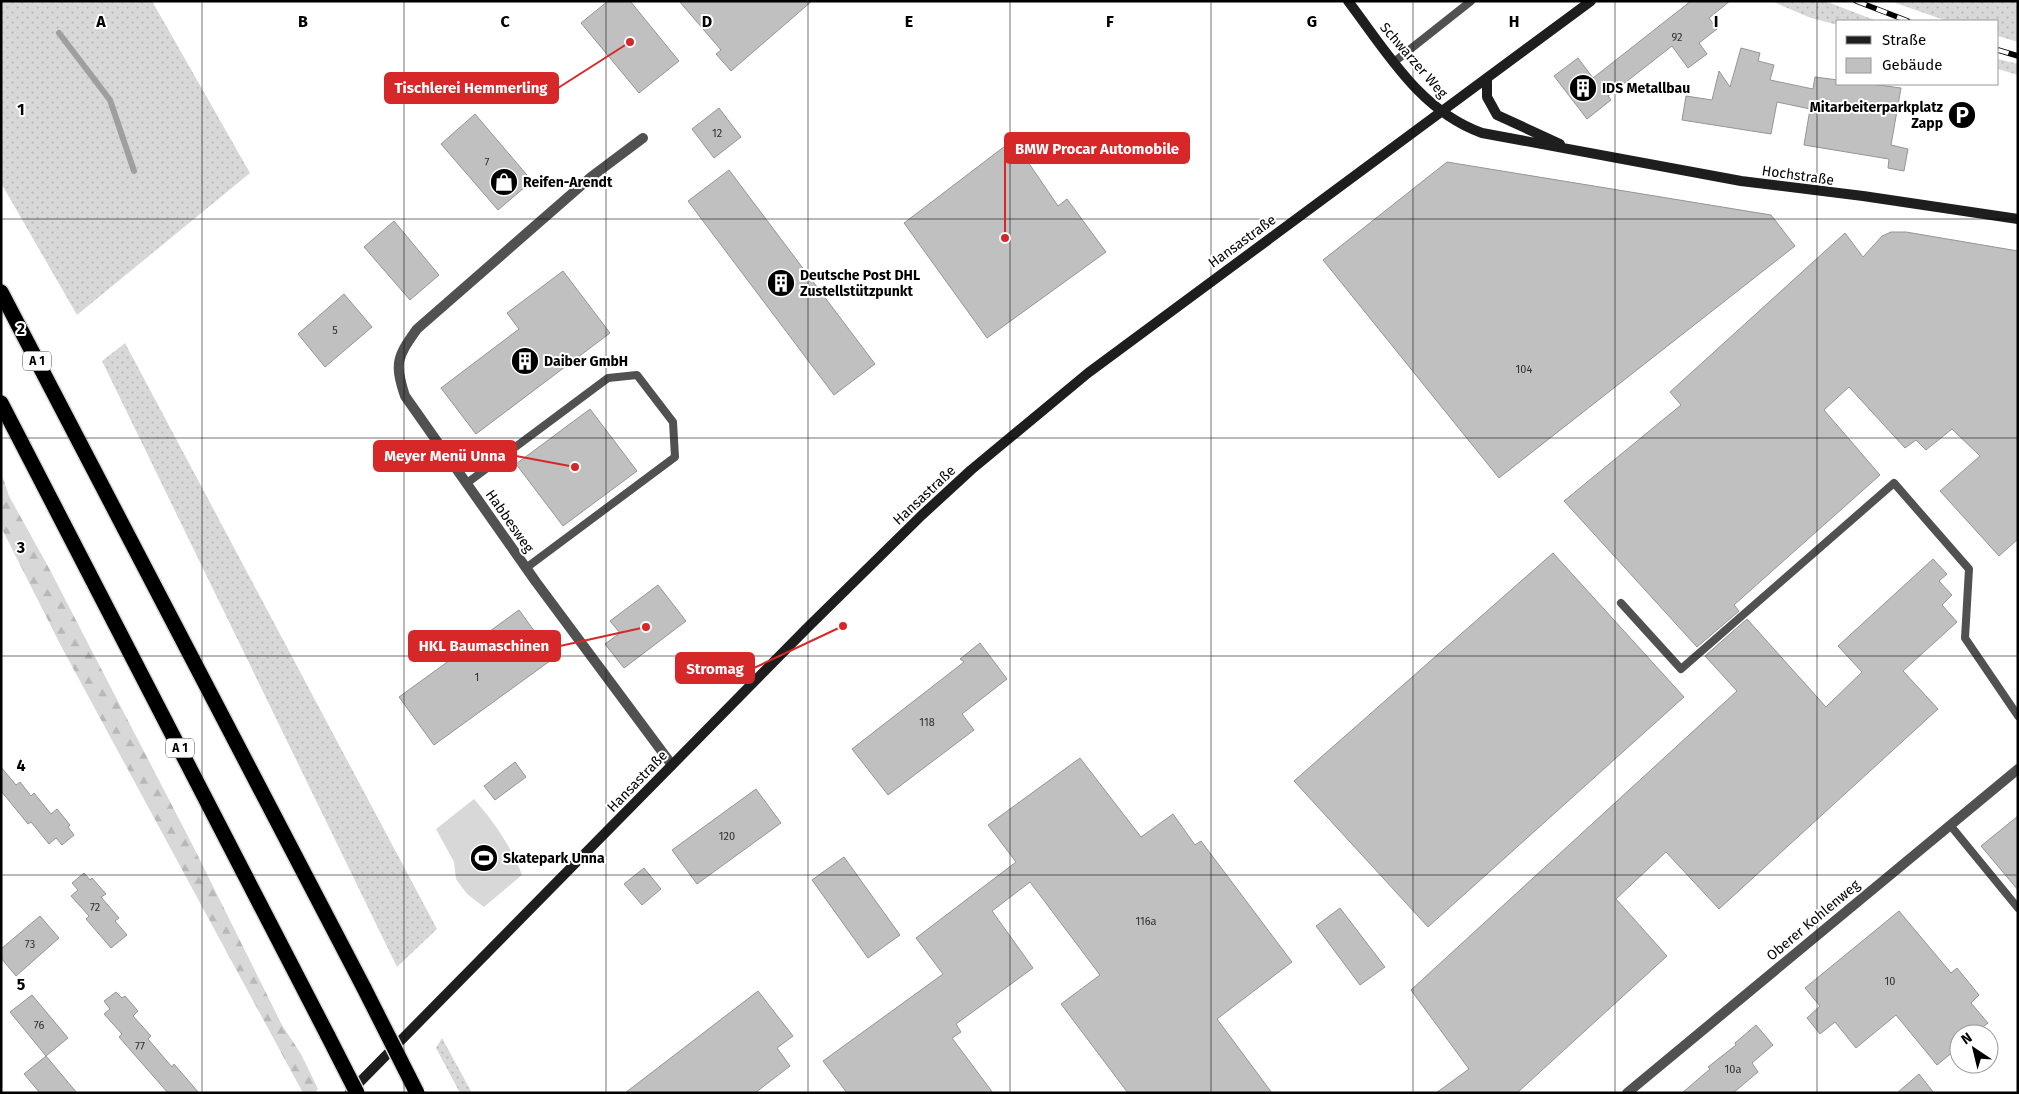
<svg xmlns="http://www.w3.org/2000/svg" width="2019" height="1094" font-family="'Fira Sans',sans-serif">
  <defs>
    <pattern id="grass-dots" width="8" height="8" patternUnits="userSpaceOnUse" patternTransform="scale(1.25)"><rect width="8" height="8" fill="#d8d8d8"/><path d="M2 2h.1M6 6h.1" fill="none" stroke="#b8b8b8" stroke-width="1.8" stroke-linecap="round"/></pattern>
    <pattern id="forest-firs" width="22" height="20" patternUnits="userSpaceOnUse" patternTransform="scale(1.25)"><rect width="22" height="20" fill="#d8d8d8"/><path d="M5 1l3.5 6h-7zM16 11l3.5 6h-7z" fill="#b8b8b8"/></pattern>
  </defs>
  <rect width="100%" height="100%" fill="#fff"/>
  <path fill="url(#grass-dots)" d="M1,1H152L250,173L77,315L1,183Z
    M1771,1H1825L1877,21H1838V25L1811,18Z
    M1890,1H2018V42L1998,36V21H1947Z
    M1998,59L2018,64V75L1998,69Z
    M125,343L437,929L397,967L102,361Z
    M442,1038L472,1093H460L436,1048Z"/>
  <path fill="url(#forest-firs)" d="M1,472L9,496L50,570L194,848L282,1025L301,1054L318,1089L315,1093H303L61,646L1,527Z"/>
  <path fill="#d8d8d8" d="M474,799C494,822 511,846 522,875L484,907L467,894L456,879L454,862L436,829Z"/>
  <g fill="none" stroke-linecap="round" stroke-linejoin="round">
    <path stroke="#9f9f9f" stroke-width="6" d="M59,33L110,100L134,171"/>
  </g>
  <path fill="#c0c0c0" stroke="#959595" d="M608,1H630L679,61L639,93L581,23Z
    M679,1H812L731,71L716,54L721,50Z
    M1691,1H1730L1709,18L1717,29L1699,43L1707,54L1688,68L1672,46L1608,96L1611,100L1587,119L1554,76L1578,58L1593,78Z
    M1741,48L1760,53L1758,61L1774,65L1770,80L1813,89L1815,77L1838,80V84H1871L1901,88L1891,145L1908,149L1904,171L1888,168L1889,159L1804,145L1810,109L1777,102L1771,134L1682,120L1686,96L1712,100L1719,71L1730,87Z
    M719,108L741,137L714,158L692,129Z
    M475,114L532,181L498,210L441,144Z
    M1013,140L1058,206L1067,199L1106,252L987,338L904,223Z
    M1447,162L1771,215L1795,246L1499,478L1323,260Z
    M729,170L875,364L834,395L688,201Z
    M394,221L439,275L410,300L364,247Z
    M1891,232H1906L2018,251V539L1999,556L1940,491L1980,456L1952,429L1926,450L1916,440L1905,448L1849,387L1824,410L1880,475L1734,605L1739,611L1697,647L1564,501L1681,405L1670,392L1845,233L1863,257L1882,236Z
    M563,271L610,333L476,434L441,388L519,329L507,313Z
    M344,294L372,327L325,367L298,334Z
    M590,409L637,471L563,526L516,464Z
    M1553,553L1684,697L1428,927L1294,781Z
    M1933,559L1947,574L1939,581L1952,595L1942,605L1957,622L1903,671L1938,709L1719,909L1666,852L1616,899L1667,956L1517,1093H1436L1469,1069L1411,990L1737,691L1705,656L1747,619L1826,707L1862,672L1838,646Z
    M658,585L686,621L624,668L605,644L620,633L610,621Z
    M519,610L554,658L434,745L399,697Z
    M980,643L1007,679L962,714L974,730L888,795L852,749L964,662L960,659Z
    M1080,758L1141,837L1173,814L1195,845L1201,841L1292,962L1217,1019L1272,1093H1128L1061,1004L1100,975L1030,882L992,911L1033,968L956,1024L961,1032L952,1038L993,1093H847L823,1061L943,974L916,938L1016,862L988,825Z
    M515,762L526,777L495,800L484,786Z
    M1,767L16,785L20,782L31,796L34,793L51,814L57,809L70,825L68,827L74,835L62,845L56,838L49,844L31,822L28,824L1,791Z
    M756,789L781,823L697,884L672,850Z
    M2018,816V890L1981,846Z
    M844,857L900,935L868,958L812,880Z
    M644,868L661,889L642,905L624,884Z
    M84,873L90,880L92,878L106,894L101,897L119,918L115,921L127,935L111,948L86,919L89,916L71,896L78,890L72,883Z
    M1340,908L1385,967L1360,985L1316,926Z
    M1899,911L1951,973L1957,968L1979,995L1971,1003L1988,1023L1974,1034H1959V1047L1937,1065L1896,1015L1856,1048L1835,1022L1820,1034L1807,1018L1820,1006L1805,988Z
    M40,916L59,938L16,976L1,958V949Z
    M758,991L793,1036L777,1048L790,1066L755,1093H625Z
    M116,992L122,998L125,996L138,1011L133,1016L151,1036L148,1039L172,1067L174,1064L199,1093H168L119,1037L122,1034L104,1014L110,1009L104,1001Z
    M32,995L68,1038L46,1056L10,1012Z
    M1756,1025L1773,1045L1752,1063L1758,1072L1733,1093H1682L1710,1069L1708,1067L1736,1045L1735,1043Z
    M46,1056L77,1093H40L24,1074Z
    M1919,1074L1934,1093H1897Z"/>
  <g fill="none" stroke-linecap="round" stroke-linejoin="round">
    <defs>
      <path id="highway" d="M1,292L364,988
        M1,403L328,1036"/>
    </defs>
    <use href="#highway" stroke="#dbdbdb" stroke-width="18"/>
    <path stroke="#515151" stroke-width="8" d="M1394,62L1471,1
      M467,483L608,378L637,375L673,422L675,457L526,568
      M1621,603L1681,669L1894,483L1969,569L1965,638L2018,716
      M1950,825L2018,908"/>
    <path stroke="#515151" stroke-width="10" d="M643,138L591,177L417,329C397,357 394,363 405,396L536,582L672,765
      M1627,1093L2018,769"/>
    <path stroke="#1e1e1e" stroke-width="10" d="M1348,1C1386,51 1420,111 1482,133L1741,181L1863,196L2018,219
      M1487,78V97L1497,115L1560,144
      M350,1092L807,628L922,515L971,470L1088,373L1591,1"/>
    <use href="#highway" stroke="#000" stroke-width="15"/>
    <defs>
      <path id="rail" d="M1856,1L1908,21
        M1998,50L2018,56"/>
    </defs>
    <use href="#rail" stroke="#000" stroke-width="5.5"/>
    <use href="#rail" stroke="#fff" stroke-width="4" stroke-dasharray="11" stroke-linecap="butt"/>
    <defs>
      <path id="highway-bridge" d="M364,988L417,1093
        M328,1036L357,1093"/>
    </defs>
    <use href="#highway-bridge" stroke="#dbdbdb" stroke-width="18" stroke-linecap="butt"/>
    <use href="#highway-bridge" stroke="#000" stroke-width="15"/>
  </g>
  <path fill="none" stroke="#000" stroke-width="1" stroke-opacity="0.55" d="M202,1V1093M404,1V1093M606,1V1093M808,1V1093M1010,1V1093M1211,1V1093M1413,1V1093M1615,1V1093M1817,1V1093M1,219H2018M1,438H2018M1,656H2018M1,875H2018"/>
  <defs>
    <symbol id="building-disc" viewBox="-11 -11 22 22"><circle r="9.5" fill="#000" stroke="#fff"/><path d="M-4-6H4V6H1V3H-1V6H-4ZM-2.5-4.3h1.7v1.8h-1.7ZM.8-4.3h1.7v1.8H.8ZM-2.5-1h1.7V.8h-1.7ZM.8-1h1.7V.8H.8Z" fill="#fff"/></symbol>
    <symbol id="parking-disc" viewBox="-11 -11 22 22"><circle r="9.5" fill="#000" stroke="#fff"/><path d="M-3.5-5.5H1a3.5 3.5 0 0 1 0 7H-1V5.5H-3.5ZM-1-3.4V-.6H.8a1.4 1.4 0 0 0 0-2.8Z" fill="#fff"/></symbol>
    <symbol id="shop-disc" viewBox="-11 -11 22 22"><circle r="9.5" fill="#000" stroke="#fff"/><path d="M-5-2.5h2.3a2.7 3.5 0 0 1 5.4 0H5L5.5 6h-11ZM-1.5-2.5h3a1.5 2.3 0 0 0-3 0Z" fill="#fff"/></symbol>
    <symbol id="stadium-disc" viewBox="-11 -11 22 22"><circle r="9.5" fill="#000" stroke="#fff"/><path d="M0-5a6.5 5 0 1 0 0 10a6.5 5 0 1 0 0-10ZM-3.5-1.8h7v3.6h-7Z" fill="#fff"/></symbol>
  </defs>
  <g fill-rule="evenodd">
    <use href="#building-disc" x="1567" y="72" width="32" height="32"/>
    <use href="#parking-disc" x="1946" y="99" width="32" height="32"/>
    <use href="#shop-disc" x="488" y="166" width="32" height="32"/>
    <use href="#building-disc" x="765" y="267" width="32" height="32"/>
    <use href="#building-disc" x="509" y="345" width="32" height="32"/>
    <use href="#stadium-disc" x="468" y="842" width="32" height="32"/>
  </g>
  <g text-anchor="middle" stroke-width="4" stroke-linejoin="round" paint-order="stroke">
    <g font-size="11" fill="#303030">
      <text x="1677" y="41">92</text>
      <text x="717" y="137">12</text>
      <text x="487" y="166">7</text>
      <text x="335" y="334">5</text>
      <text x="1524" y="373">104</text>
      <text x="477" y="681">1</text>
      <text x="927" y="726">118</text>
      <text x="727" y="840">120</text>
      <text x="95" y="911">72</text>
      <text x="1146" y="925">116a</text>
      <text x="30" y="948">73</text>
      <text x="1890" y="985">10</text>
      <text x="39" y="1029">76</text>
      <text x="140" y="1050">77</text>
      <text x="1733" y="1073">10a</text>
    </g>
    <g fill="#fff" stroke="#4c4c4c" stroke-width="1">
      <rect x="23" y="351.5" width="28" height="19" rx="4"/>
      <rect x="166" y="738.5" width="28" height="19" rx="4"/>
    </g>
    <g font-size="12" font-weight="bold" fill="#000">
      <text x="37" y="365">A 1</text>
      <text x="180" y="752">A 1</text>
    </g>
    <g font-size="14" fill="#000" stroke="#fff">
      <text transform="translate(1414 60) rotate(49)" y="5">Schwarzer Weg</text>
      <text transform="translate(1798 175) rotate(8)" y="5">Hochstraße</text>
      <text transform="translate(1242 241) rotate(-36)" y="5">Hansastraße</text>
      <text transform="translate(924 495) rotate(-43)" y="5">Hansastraße</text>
      <text transform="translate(510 521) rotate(55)" y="5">Habbesweg</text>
      <text transform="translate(637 781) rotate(-46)" y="5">Hansastraße</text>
      <text transform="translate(1813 920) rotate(-40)" y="5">Oberer Kohlenweg</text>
    </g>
    <g font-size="14" font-weight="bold" fill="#000" stroke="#fff" text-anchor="start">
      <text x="1602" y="93">IDS Metallbau</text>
      <text x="1943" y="112" text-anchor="end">Mitarbeiterparkplatz<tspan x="1943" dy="16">Zapp</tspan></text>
      <text x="523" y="187">Reifen-Arendt</text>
      <text x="800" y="280">Deutsche Post DHL<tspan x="800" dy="16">Zustellstützpunkt</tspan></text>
      <text x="544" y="366">Daiber GmbH</text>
      <text x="503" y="863">Skatepark Unna</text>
    </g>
  </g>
  <g font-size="16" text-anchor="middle" font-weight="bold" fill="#000" stroke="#fff" stroke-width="4" stroke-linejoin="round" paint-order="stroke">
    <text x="101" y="27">A</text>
    <text x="303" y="27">B</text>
    <text x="505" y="27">C</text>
    <text x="707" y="27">D</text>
    <text x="909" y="27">E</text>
    <text x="1110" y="27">F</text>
    <text x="1312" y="27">G</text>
    <text x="1514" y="27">H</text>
    <text x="1716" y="27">I</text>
    <text x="21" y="115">1</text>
    <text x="21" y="334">2</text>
    <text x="21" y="553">3</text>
    <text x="21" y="771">4</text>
    <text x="21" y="990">5</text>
  </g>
  <path fill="none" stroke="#d62828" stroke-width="2" d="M630 42L558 88M1005 238L1005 148M575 467L516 456M646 627L560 646M843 626L754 668"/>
  <g fill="#d62828" stroke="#fff" stroke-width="2">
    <circle cx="630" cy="42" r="5"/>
    <circle cx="1005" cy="238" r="5"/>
    <circle cx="575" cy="467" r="5"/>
    <circle cx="646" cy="627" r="5"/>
    <circle cx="843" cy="626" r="5"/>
  </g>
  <g fill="#d62828" stroke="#d62828" stroke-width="2">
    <rect x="385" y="73" width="173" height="30" rx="5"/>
    <rect x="1005" y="133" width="184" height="30" rx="5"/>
    <rect x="374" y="441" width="142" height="30" rx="5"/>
    <rect x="409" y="631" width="151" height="30" rx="5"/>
    <rect x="676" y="653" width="78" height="30" rx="5"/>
  </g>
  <g font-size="15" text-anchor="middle" font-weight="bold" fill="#fff">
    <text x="471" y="93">Tischlerei Hemmerling</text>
    <text x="1097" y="154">BMW Procar Automobile</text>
    <text x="445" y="461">Meyer Menü Unna</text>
    <text x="484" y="651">HKL Baumaschinen</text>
    <text x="715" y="674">Stromag</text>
  </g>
  <rect width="2019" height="1094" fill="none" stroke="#000000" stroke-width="5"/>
  <rect x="1836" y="20" width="162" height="65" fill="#ffffff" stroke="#999999"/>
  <rect x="1846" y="36" width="25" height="8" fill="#1e1e1e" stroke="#999999"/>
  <text x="1882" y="45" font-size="15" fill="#000000">Straße</text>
  <rect x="1846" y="58" width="25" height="15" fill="#c0c0c0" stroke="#999999"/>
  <text x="1882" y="70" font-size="15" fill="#000000">Gebäude</text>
  <g transform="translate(1974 1049) rotate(325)"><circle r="24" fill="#ffffff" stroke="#999999"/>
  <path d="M0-4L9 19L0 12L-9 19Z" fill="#000000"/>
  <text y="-8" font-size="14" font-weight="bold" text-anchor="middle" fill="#000000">N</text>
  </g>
</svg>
